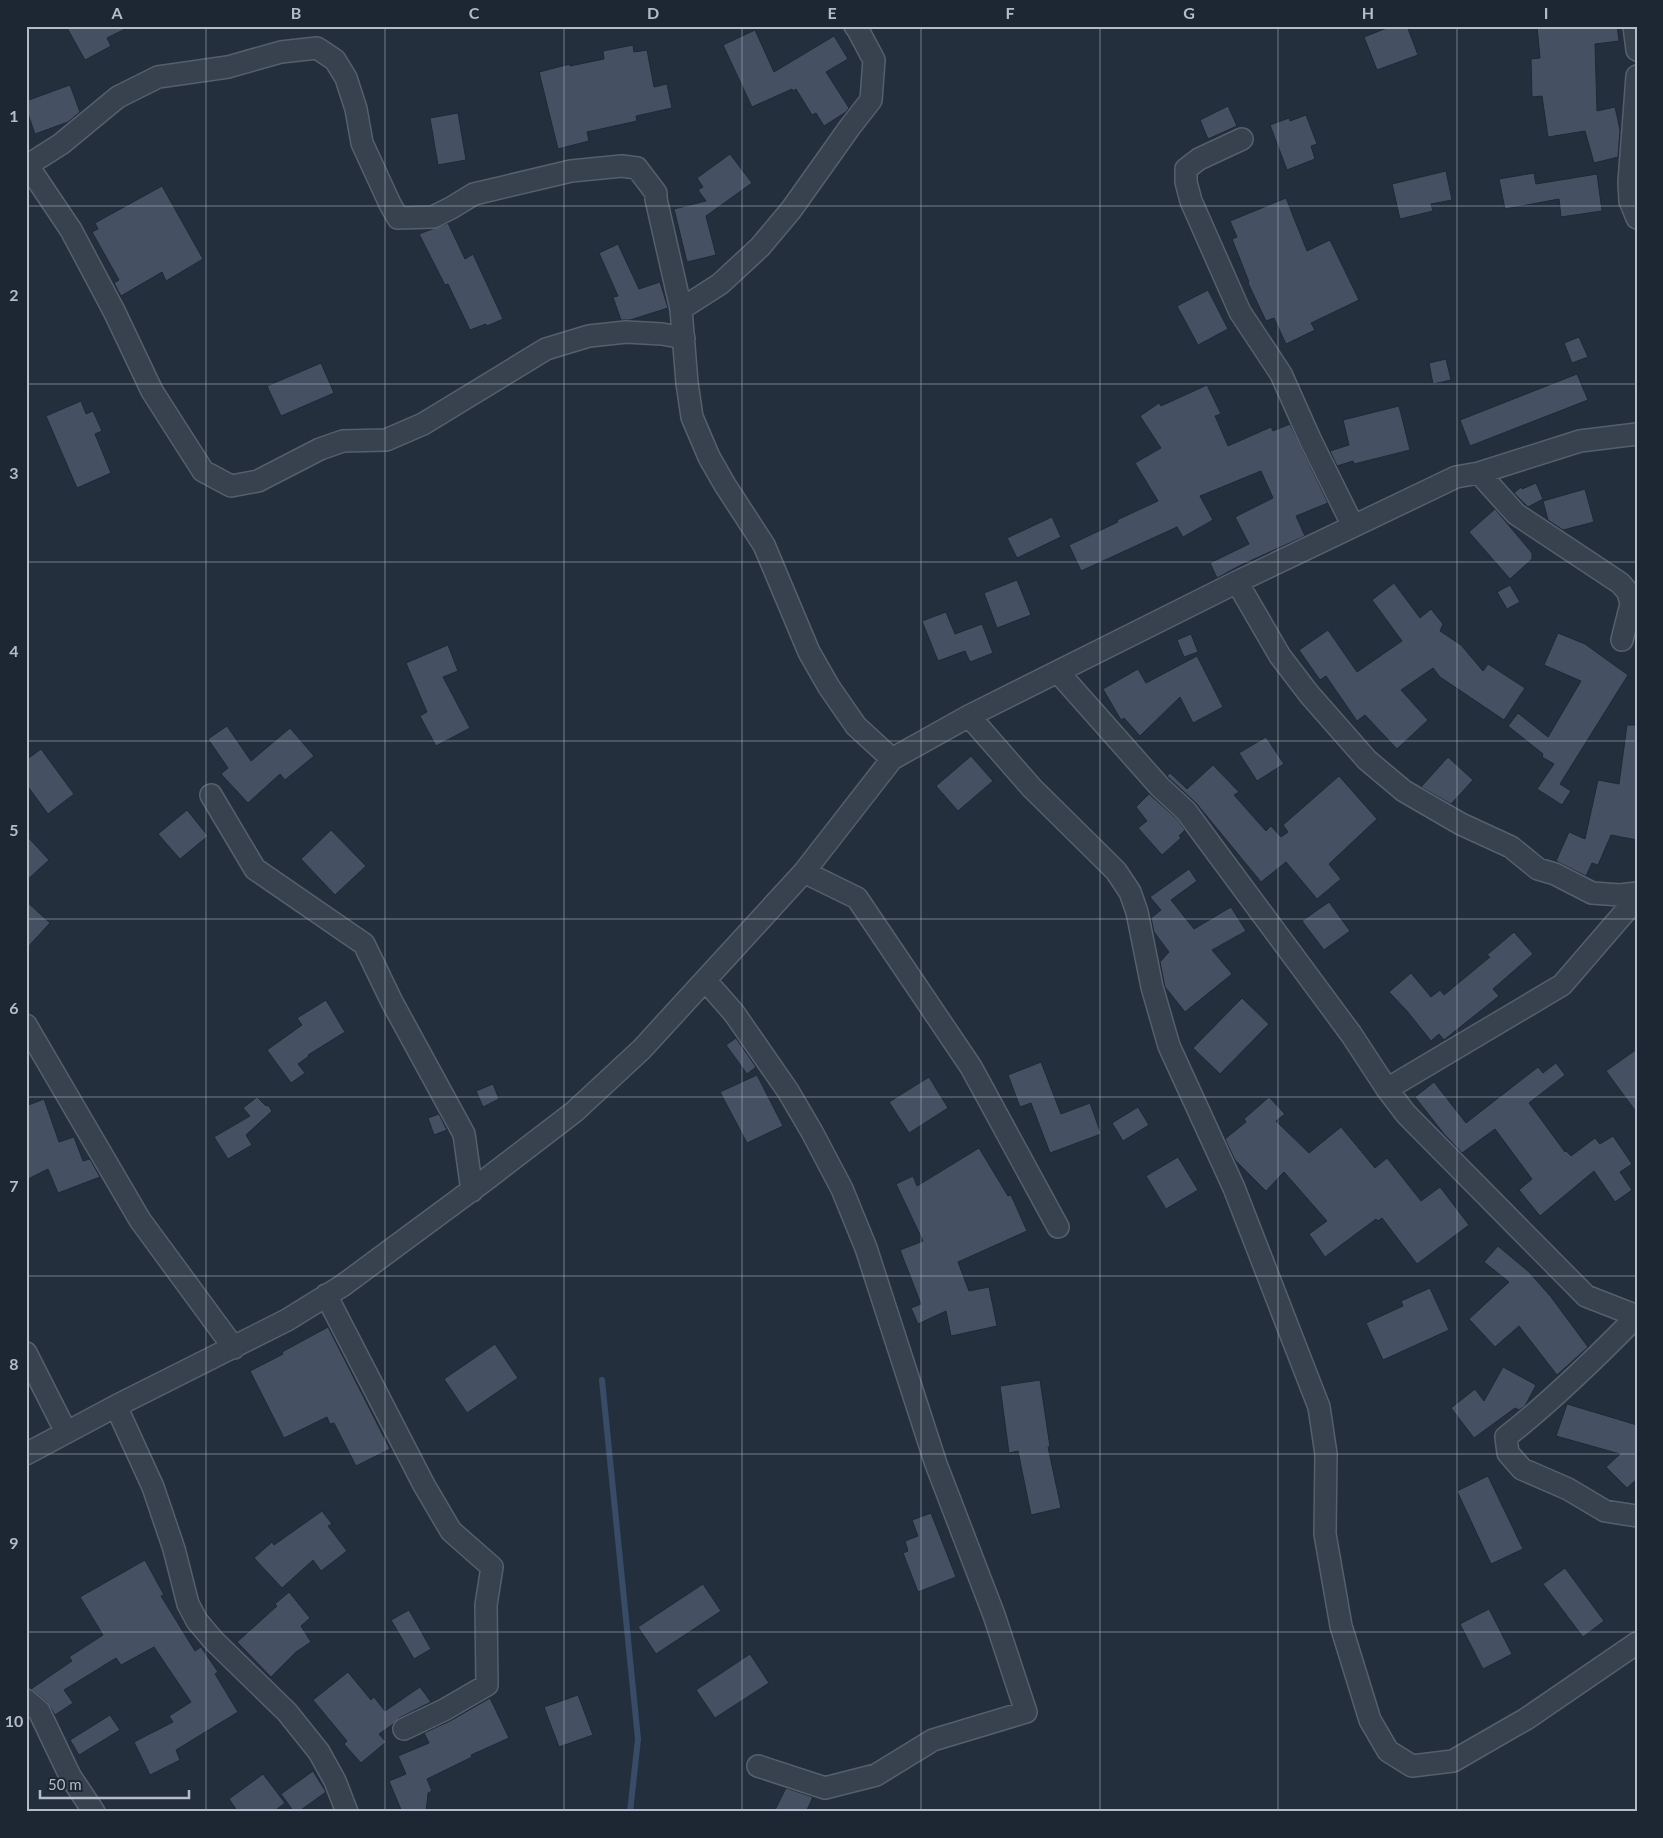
<svg xmlns="http://www.w3.org/2000/svg" width="1663" height="1838" font-family="Lato,sans-serif">
  <rect width="100%" height="100%" fill="#242f3e"/>
  <g fill="none" stroke-linecap="round" stroke-linejoin="round">
    <path stroke="#394c67" stroke-width="6" d="M602,1380L638,1739L630,1812"/>
  </g>
  <path fill="#455162" stroke="#1f2835" d="M66,26H131L107,38L111,46L85,60Z
    M1392,26H1407L1418,55L1377,70L1364,37Z
    M1537,26H1617L1619,41L1595,44L1597,111L1615,107L1620,130L1618,157L1594,163L1585,131L1548,137L1542,96L1532,97L1531,59L1540,58Z
    M755,30L774,72L834,36L848,59L826,72L849,108L846,112L824,126L816,113L812,115L796,89L793,91L792,89L752,107L723,45Z
    M633,45L634,52L647,50L654,87L667,84L672,108L636,116L637,121L587,132L589,141L558,149L539,72L570,64V66L604,59L603,51Z
    M70,85L80,112L68,122L35,134L26,108V101Z
    M1228,106L1237,126L1208,139L1200,120Z
    M458,113L466,160L438,165L430,118Z
    M1306,115L1317,144L1311,146L1315,159L1287,170L1270,125L1289,118L1290,121Z
    M730,154L752,183L706,216L716,255L687,262L674,209L706,201L698,190L703,187L697,178Z
    M1446,171L1452,200L1431,204L1433,211L1400,219L1392,184Z
    M1534,173L1536,184L1597,174L1602,211L1561,217L1559,199L1505,209L1499,179Z
    M162,186L203,259L166,281L162,272L121,296L114,283L119,280L92,232L98,229L95,223Z
    M1286,198L1307,251L1330,240L1359,300L1311,323L1315,330L1286,344L1274,318L1266,321L1248,283L1249,282L1232,239L1237,237L1230,221Z
    M448,223L465,259L473,254L503,319L487,326L486,324L470,330L448,284L445,285L419,234Z
    M618,244L639,289L660,282L668,308L630,320H621L613,297L618,296L599,253Z
    M1208,290L1228,329L1198,345L1177,306Z
    M1579,337L1588,357L1572,363L1564,343Z
    M1446,359L1451,380L1433,384L1429,363Z
    M321,363L334,393L281,416L267,386Z
    M1577,374L1588,400L1470,446L1460,420Z
    M1207,385L1221,414L1215,416L1228,446L1271,427L1273,431L1290,424L1328,503L1296,516L1305,536L1239,566L1217,578L1210,563L1249,544L1235,517L1273,498L1261,471L1200,496L1213,520L1183,537L1177,527L1081,571L1069,545L1118,522L1117,520L1158,501L1135,463L1161,448L1140,416L1159,403L1161,406Z
    M81,401L86,414L93,411L102,431L95,434L111,473L77,488L46,416Z
    M1399,406L1410,450L1354,464L1353,461L1337,466L1330,451L1349,445L1343,420Z
    M1536,483L1543,499L1528,507L1514,493L1521,487L1522,489Z
    M1585,489L1594,522L1563,530L1548,520L1543,501Z
    M1495,509L1532,553V559L1510,579L1469,532Z
    M1052,517L1061,537L1017,558L1007,538Z
    M1017,580L1031,615L997,628L984,593Z
    M1394,583L1420,618L1431,609L1443,624L1440,631L1461,645L1483,671L1488,664L1525,688L1504,720L1440,677L1433,668L1401,690L1428,720L1397,749L1365,715L1357,721L1326,676L1320,680L1299,650L1328,630L1357,672L1402,641L1372,600Z
    M1510,585L1520,602L1507,609L1497,592Z
    M946,612L955,634L982,624L993,653L970,662L965,651L938,661L922,621Z
    M1558,633L1585,644L1628,675L1560,784L1571,791L1562,805L1537,789L1554,764L1542,757L1543,754L1508,726L1518,713L1548,737L1581,681L1544,665Z
    M1191,634L1198,652L1184,657L1177,640Z
    M448,645L458,671L443,677L470,728L436,746L420,716L427,712L406,663Z
    M1197,656L1223,707L1193,723L1180,697L1140,736L1124,718L1121,720L1103,689L1138,669L1146,683Z
    M1627,725H1637V840L1611,835L1598,865L1592,863L1586,876L1556,861L1569,832L1585,839L1598,780L1619,784Z
    M227,726L251,761L290,728L314,756L285,780L280,774L248,803L221,774L228,768L208,739Z
    M1266,737L1284,764L1257,781L1239,753Z
    M41,749L74,794L48,814L26,784V760Z
    M971,756L993,781L958,811L936,786Z
    M1448,757L1473,780L1451,804L1421,787Z
    M1213,765L1239,792L1234,795L1266,831L1271,826L1281,837L1288,832L1283,825L1339,776L1377,819L1329,864L1341,879L1317,899L1286,862L1261,882L1196,803L1167,776L1170,773L1187,789Z
    M1149,794L1177,819L1185,830L1179,836L1181,838L1162,855L1138,828L1147,821L1136,807Z
    M187,810L208,836L180,859L158,834Z
    M331,830L366,866L335,895L301,859Z
    M26,835L49,860L26,881Z
    M1189,869L1197,881L1171,900L1194,929L1231,907L1246,931L1212,950L1232,974L1185,1012L1165,987L1160,962L1169,952L1154,932L1151,918L1161,910L1150,897Z
    M26,901L50,923L26,949Z
    M1329,902L1350,931L1324,950L1302,921Z
    M1514,932L1533,954L1493,989L1499,996L1444,1040L1439,1034L1431,1041L1407,1011L1389,992L1411,973L1431,997L1440,990L1444,995L1490,957L1487,955Z
    M1242,998L1269,1024L1220,1074L1193,1048Z
    M326,1000L345,1032L308,1055L309,1056L298,1064L305,1073L291,1083L267,1050L302,1025L297,1018Z
    M736,1038L756,1067L747,1074L726,1045Z
    M1637,1049V1113L1606,1071Z
    M1041,1062L1061,1114L1090,1103L1101,1134L1050,1153L1031,1103L1020,1107L1008,1075Z
    M1556,1063L1565,1075L1529,1103L1565,1152L1566,1151L1571,1156L1595,1138L1600,1144L1613,1136L1632,1164L1620,1172L1632,1190L1615,1202L1594,1171L1540,1216L1519,1190L1532,1179L1495,1129L1462,1153L1444,1134L1415,1097L1434,1082L1466,1123L1538,1067L1543,1073Z
    M757,1075L783,1126L747,1143L720,1092Z
    M929,1077L948,1108L909,1133L889,1102Z
    M493,1084L499,1099L483,1107L476,1091Z
    M257,1097L266,1106L268,1105L272,1111L246,1135L252,1145L228,1159L214,1137L250,1116L243,1108Z
    M1269,1097L1285,1114L1276,1121L1309,1153L1341,1127L1375,1168L1387,1158L1421,1201L1440,1187L1469,1225L1417,1264L1382,1218L1378,1221L1376,1219L1325,1257L1309,1234L1327,1221L1284,1172L1266,1191L1235,1160L1225,1139L1246,1122L1244,1119Z
    M44,1099L59,1142L74,1137L83,1161L90,1159L100,1177L58,1193L48,1169L26,1180V1106Z
    M1138,1107L1149,1125L1123,1141L1112,1123Z
    M439,1114L447,1130L434,1135L428,1118Z
    M979,1148L1008,1196L1011,1195L1027,1231L958,1262L969,1291L989,1287L997,1326L951,1336L946,1311L918,1324L911,1308L921,1304L900,1250L923,1241L896,1184L913,1176L917,1186Z
    M1178,1157L1198,1190L1166,1209L1146,1176Z
    M1498,1246L1529,1272L1551,1297L1588,1347L1557,1375L1519,1326L1495,1347L1469,1319L1509,1282L1484,1262Z
    M1430,1288L1449,1330L1383,1360L1366,1323L1403,1306L1401,1301Z
    M328,1327L390,1449L356,1466L334,1423L330,1424L327,1417L284,1438L250,1371L283,1354L282,1352Z
    M495,1344L518,1378L467,1413L444,1379Z
    M1503,1367L1536,1385L1525,1406L1519,1410L1515,1408L1474,1438L1451,1408L1475,1389L1484,1401Z
    M1040,1380L1050,1447H1048L1061,1508L1031,1515L1018,1451L1009,1453L1000,1386Z
    M1567,1404L1637,1425V1479L1627,1488L1606,1467L1620,1454L1556,1436Z
    M1488,1476L1523,1549L1491,1564L1457,1491Z
    M322,1511L332,1524L328,1526L347,1551L321,1571L313,1560L282,1588L254,1558L272,1542L274,1545Z
    M931,1513L956,1577L918,1592L903,1553L908,1551L905,1541L918,1536L912,1520Z
    M145,1560L164,1595L161,1596L195,1651L201,1647L218,1672L215,1674L238,1712L176,1750L180,1760L150,1775L134,1742L173,1722L169,1716L191,1702L154,1647L121,1665L116,1658L64,1690L73,1703L55,1715L47,1702L31,1689L72,1661L69,1657L103,1635L80,1597Z
    M1565,1568L1604,1621L1583,1637L1543,1584Z
    M703,1584L721,1611L656,1654L638,1627Z
    M289,1592L310,1618L301,1626L311,1642L296,1652L271,1677L237,1642L277,1606L275,1604Z
    M1489,1609L1512,1654L1483,1669L1460,1624Z
    M409,1610L431,1649L414,1659L391,1620Z
    M750,1654L769,1683L715,1718L696,1690Z
    M348,1672L371,1700L374,1697L385,1711L420,1687L431,1702L399,1718L392,1725L379,1734L386,1742L361,1763L344,1744L347,1741L313,1700Z
    M578,1695L593,1735L559,1747L544,1707Z
    M490,1698L509,1738L471,1755L472,1757L427,1779L432,1791L428,1793L426,1812H402L389,1781L406,1774L398,1756L429,1743L424,1733L450,1721Z
    M110,1715L120,1730L79,1755L70,1740Z
    M313,1771L326,1792L298,1812H294L281,1794Z
    M263,1774L285,1803L273,1812H238L229,1799Z
    M786,1788L813,1797L806,1812H774Z"/>
  <g fill="none" stroke-linecap="round" stroke-linejoin="round">
    <defs>
      <path id="minor" d="M1634,26L1637,50
        M1637,76L1629,182L1630,201L1637,218
        M1242,139L1199,159L1186,169V182L1191,201L1240,312L1281,374L1310,439L1353,526
        M26,163L71,230L114,311L152,391L203,471L231,486L258,481L320,449L343,441L386,440L423,424L546,349L589,336L626,332L662,334L684,338
        M28,165L61,144L118,97L158,77L228,67L281,52L317,48L335,60L346,78L356,109L362,143L390,204L398,218L433,217L451,208L474,194L571,171L622,166L637,168L656,193V199L681,309L687,383L692,417L709,457L725,485L764,545L809,652L829,687L856,726L892,759
        M681,309L720,284L760,247L791,210L850,127L871,100L874,60L858,30L855,26
        M1479,473L1516,514L1620,583L1628,592L1631,604L1622,640
        M1237,582L1280,656L1309,694L1367,760L1404,791L1461,824L1511,847L1538,869L1555,874L1592,893L1620,895L1637,893
        M1058,672L1160,787L1186,811L1351,1034L1387,1089L1406,1114L1586,1296L1637,1316
        M969,716L1032,788L1116,871L1130,892L1137,912L1152,987L1169,1046L1234,1188L1319,1407L1326,1454L1325,1534L1341,1626L1370,1720L1388,1751L1412,1766L1453,1761L1526,1719L1637,1643
        M211,795L255,869L364,944L392,1002L464,1134L472,1191
        M804,872L857,898L971,1067L1058,1227
        M705,980L734,1013L788,1091L812,1132L842,1189L866,1248L936,1464L994,1615L1026,1712L933,1740L876,1775L825,1788L758,1766
        M26,1025L140,1220L234,1348
        M1387,1089L1562,985L1637,898
        M326,1295L424,1485L451,1531L492,1567L486,1605L487,1685L444,1710L404,1729
        M1637,1316C1595,1359 1553,1400 1506,1437L1508,1453L1522,1469L1568,1489L1605,1511L1637,1516
        M26,1353L63,1426L64,1433
        M116,1406L153,1487L174,1549L188,1604L197,1621L214,1641L287,1712L319,1752L335,1781L347,1812
        M26,1454L116,1406L287,1320L342,1286L484,1181L574,1112L642,1049L804,872L892,759L969,716L1237,582L1456,477L1479,473L1580,441L1637,434
        M26,1700L39,1711L70,1776L94,1812"/>
    </defs>
    <use href="#minor" stroke="#565f6c" stroke-width="24"/>
    <use href="#minor" stroke="#38414e" stroke-width="21"/>
  </g>
  <path fill="none" stroke="#b4bcc9" stroke-width="1" stroke-opacity="0.55" d="M206,26V1812M385,26V1812M564,26V1812M742,26V1812M921,26V1812M1100,26V1812M1278,26V1812M1457,26V1812M26,206H1637M26,384H1637M26,562H1637M26,741H1637M26,919H1637M26,1097H1637M26,1276H1637M26,1454H1637M26,1632H1637"/>
  <rect width="1663" height="1838" fill="none" stroke="#1d2633" stroke-width="55"/>
  <path d="M40 1790v8h149v-8" fill="none" stroke="#b4bcc9" stroke-width="2.5"/>
  <text x="48" y="1790" font-size="15" fill="#b4bcc9" stroke="#1d2633" stroke-width="4" paint-order="stroke">50 m</text>
  <rect x="28" y="28" width="1608" height="1782" fill="none" stroke="#b4bcc9" stroke-width="2"/>
  <g font-size="16" text-anchor="middle" font-weight="bold" fill="#b4bcc9">
    <text x="117" y="19">A</text>
    <text x="296" y="19">B</text>
    <text x="474" y="19">C</text>
    <text x="653" y="19">D</text>
    <text x="832" y="19">E</text>
    <text x="1010" y="19">F</text>
    <text x="1189" y="19">G</text>
    <text x="1368" y="19">H</text>
    <text x="1546" y="19">I</text>
    <text x="14" y="122">1</text>
    <text x="14" y="301">2</text>
    <text x="14" y="479">3</text>
    <text x="14" y="657">4</text>
    <text x="14" y="836">5</text>
    <text x="14" y="1014">6</text>
    <text x="14" y="1192">7</text>
    <text x="14" y="1370">8</text>
    <text x="14" y="1549">9</text>
    <text x="14" y="1727">10</text>
  </g>
</svg>
